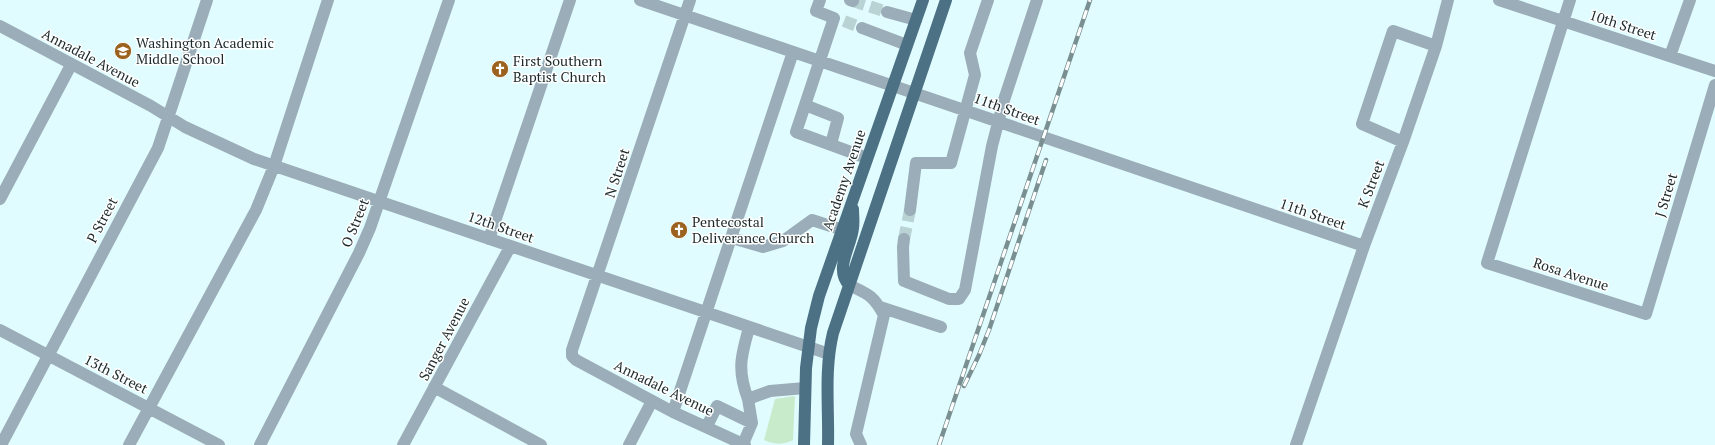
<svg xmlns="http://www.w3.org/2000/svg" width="1715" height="445" font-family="'PT Serif',serif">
  <rect width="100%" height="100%" fill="#e0fcfe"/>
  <path fill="#c8ebcc" d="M795,396L793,440C783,445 775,445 764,440L775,399Z"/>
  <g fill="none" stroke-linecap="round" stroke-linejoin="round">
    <path stroke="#b9d2d4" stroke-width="12" stroke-dasharray="12 6" stroke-linecap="butt" d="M853,1L887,12
      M844,21L862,28
      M904,239L910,210"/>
    <path stroke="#9aadb8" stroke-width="12" d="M640,0L1364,246
      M690,0L572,350V356L576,360L673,412L745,445
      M820,0L816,11L834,18L796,132L867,158
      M850,0L853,1
      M1499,0L1715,71
      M1570,0L1487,263L1646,314L1715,85
      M887,12L916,20
      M0,26L151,106L185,127L254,159L829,354
      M862,28L907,45
      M1670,56L1690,0
      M805,105L838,118L831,144
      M1403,142L1362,124L1393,31L1436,46
      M0,199L71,65
      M910,210L916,163H951L975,75L970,53L988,0
      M732,238L763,247L783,241L812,220L843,230
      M489,239L570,0
      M904,239L903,247L904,281L949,299H959L965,290L992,146L1004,100L1037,0
      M849,285C868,294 873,295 884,315L856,434L861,445
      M880,307L941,327
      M0,330L219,445
      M434,387L541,445
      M748,399C737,370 741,356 749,328
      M673,412L793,52
      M707,426L717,406L752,423
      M743,444L752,423L748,399L770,391L805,388
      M1,445L158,148L207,0
      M129,445L256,210L274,166L328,0
      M260,445L359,253L370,228L449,0
      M403,445L510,247
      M629,445L652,401
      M1296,445L1364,246L1403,142L1436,46L1448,0"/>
    <path stroke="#4d7184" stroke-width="12" d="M849,285C834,269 851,247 853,228C854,222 853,215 853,209
      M804,445L806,368L811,328L819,296L923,0
      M828,445C829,408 824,370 833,333L946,0"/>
    <defs>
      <path id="rail" d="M964,386L979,355L989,330L1046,160
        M939,445L1090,0"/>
    </defs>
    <use href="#rail" stroke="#7a8f91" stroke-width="4.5"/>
    <use href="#rail" stroke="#fff" stroke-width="3" stroke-dasharray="9" stroke-linecap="butt"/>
  </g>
  <defs>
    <symbol id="school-disc" viewBox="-11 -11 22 22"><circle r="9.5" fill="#9a621e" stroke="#fff"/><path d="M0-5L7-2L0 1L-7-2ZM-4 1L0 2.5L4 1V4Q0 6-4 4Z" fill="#fff"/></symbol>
    <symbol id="church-disc" viewBox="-11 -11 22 22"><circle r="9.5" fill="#9a621e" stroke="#fff"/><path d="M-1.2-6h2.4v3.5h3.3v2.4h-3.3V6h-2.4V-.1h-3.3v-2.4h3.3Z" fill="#fff"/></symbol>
  </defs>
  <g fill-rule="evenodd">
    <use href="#school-disc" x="113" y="41" width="20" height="20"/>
    <use href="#church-disc" x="490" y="59" width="20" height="20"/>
    <use href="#church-disc" x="669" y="220" width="20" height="20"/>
  </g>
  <g text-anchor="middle" stroke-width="3" stroke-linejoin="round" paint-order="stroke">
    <g font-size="14" fill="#1b292a" stroke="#fff">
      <text transform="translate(1623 25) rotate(18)" y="5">10th Street</text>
      <text transform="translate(91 58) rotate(28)" y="5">Annadale Avenue</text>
      <text transform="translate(1007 109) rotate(20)" y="5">11th Street</text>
      <text transform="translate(617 173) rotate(-72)" y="5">N Street</text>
      <text transform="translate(844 180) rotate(-71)" y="5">Academy Avenue</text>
      <text transform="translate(1371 184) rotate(-69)" y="5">K Street</text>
      <text transform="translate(1666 195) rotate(-73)" y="5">J Street</text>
      <text transform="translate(1313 214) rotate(19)" y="5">11th Street</text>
      <text transform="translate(102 220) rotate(-62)" y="5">P Street</text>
      <text transform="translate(355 223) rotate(-68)" y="5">O Street</text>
      <text transform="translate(501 227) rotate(19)" y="5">12th Street</text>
      <text transform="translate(1571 274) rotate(18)" y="5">Rosa Avenue</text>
      <text transform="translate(444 339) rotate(-62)" y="5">Sanger Avenue</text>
      <text transform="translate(116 374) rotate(27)" y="5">13th Street</text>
      <text transform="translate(664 388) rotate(26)" y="5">Annadale Avenue</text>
    </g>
    <g font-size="14" fill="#1b292a" stroke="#fff" text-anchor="start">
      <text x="136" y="48">Washington Academic<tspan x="136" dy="16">Middle School</tspan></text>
      <text x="513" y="66">First Southern<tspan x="513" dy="16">Baptist Church</tspan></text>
      <text x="692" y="227">Pentecostal<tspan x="692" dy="16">Deliverance Church</tspan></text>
    </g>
  </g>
</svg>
